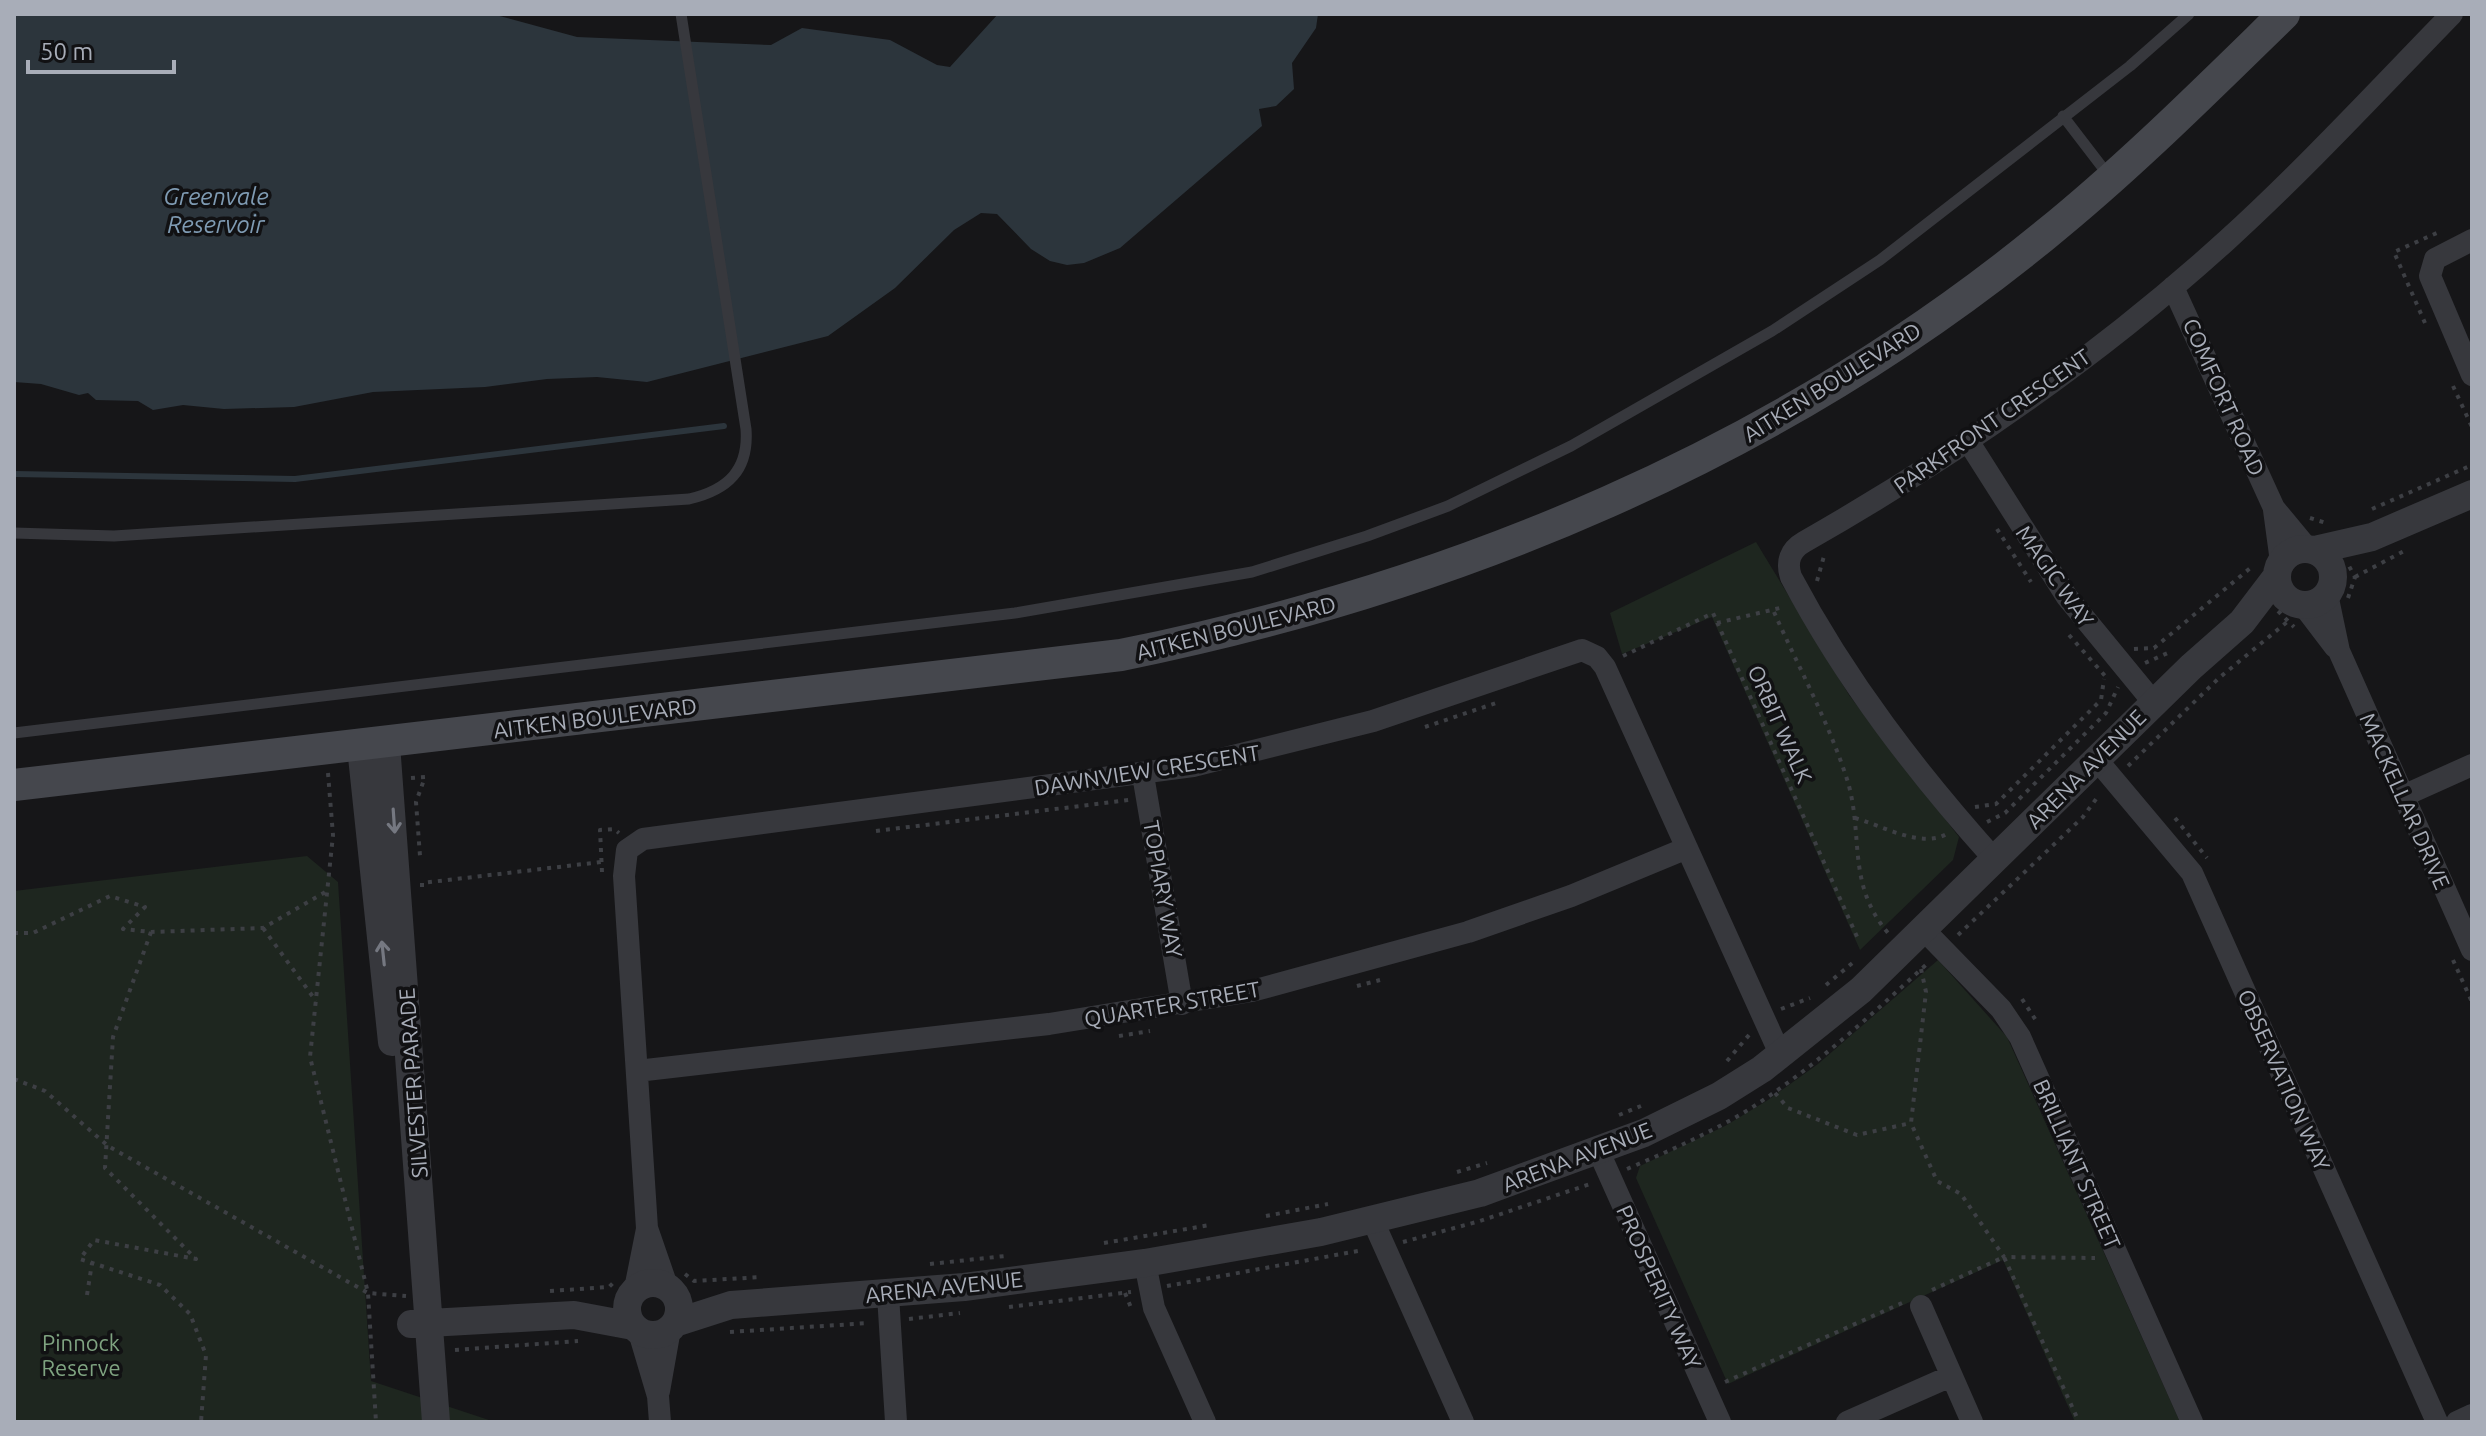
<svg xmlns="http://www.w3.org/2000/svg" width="2486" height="1436" font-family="Ubuntu,sans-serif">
  <rect width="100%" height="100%" fill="#161618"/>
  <path fill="#1e261f" d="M1756,542L1849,695L1959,837L1953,860L1860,950L1712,617L1622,654L1610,613Z
    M307,856L338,882L371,1381L495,1422H14V891Z
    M1938,960L2007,1037L2180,1422H2075L2003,1260L1728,1384L1636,1178L1640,1166L1725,1126L1768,1100L1818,1064Z"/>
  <path fill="#2c353c" d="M14,14H492L577,37L771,45L802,28L890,40L937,65L950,67L998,14H1318L1316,28L1292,63L1294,89L1276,106L1259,109L1262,126L1120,248L1084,263L1067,265L1050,261L1031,249L997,214L981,213L954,230L895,288L828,336L647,382L597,377L547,379L485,387L373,392L294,407L224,409L183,405L153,410L138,401L96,400L88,393L79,395L41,384L14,382Z"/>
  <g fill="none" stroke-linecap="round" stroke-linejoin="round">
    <path stroke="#2c353c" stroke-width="6" d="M14,474L295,479L724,426"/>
    <path stroke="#3d3f44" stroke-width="4" stroke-dasharray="4 6" stroke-linecap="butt" d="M2425,323L2394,252L2439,232
      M2453,386L2472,427
      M2372,509L2472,465
      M2310,518L2326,523
      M1997,529L2031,582
      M2355,577L2406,550
      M1817,581L1824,556
      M2348,598L2355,577L2349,566
      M2278,611L2294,627
      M1774,612C1798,666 1827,719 1846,776C1865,833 1845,882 1888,933
      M1717,623L1784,607
      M2069,635L2106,677
      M2134,649L2154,648L2254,565
      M1623,656L1713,613L1858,939
      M2145,663L2170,652
      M1425,727L1496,703
      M2128,766L2219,678L2287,622
      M328,773L333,835L310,1057L368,1293L376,1422
      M411,778L425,777L416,802L420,856
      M1975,807L1996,804L2101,700L2104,679
      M1855,818C1881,825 1923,850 1948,833
      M2175,818L2207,858
      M1987,822L2005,813L2106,713L2118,687
      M876,831L1129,800
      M602,872L600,830L614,829L619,833
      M422,887V883L601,862
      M263,928L316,1001
      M151,932L113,1037L105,1168L196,1259L94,1240L80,1259L160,1285L190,1314L206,1355L201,1422
      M14,933H33L110,896L145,907L123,929L151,932L263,928L327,891
      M1958,935L2083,817L2099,795
      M2453,960L2472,1002
      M1921,969L1926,992L1911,1123L1937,1181L1961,1194L2004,1257L2095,1258
      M1826,985L1856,960
      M1357,986L1380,980
      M2022,999L2037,1022
      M1781,1009L1810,998
      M1119,1036L1150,1031
      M1727,1061L1749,1035
      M14,1079L45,1091L108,1146L368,1293L406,1296
      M1775,1093L1788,1108L1857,1135L1911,1123
      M1619,1115L1641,1106
      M1627,1169C1669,1151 1710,1133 1748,1110C1814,1068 1871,1015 1928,963
      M1457,1172L1487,1163
      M1266,1216L1328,1204
      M1403,1242L1480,1221L1593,1183
      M1104,1243L1210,1225
      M930,1264L1005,1256
      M685,1274L694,1281L762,1277
      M1167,1286L1363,1250
      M1932,1290L2004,1257L2079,1422
      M550,1291L609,1287L615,1281
      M1125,1293L1132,1310
      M87,1295L92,1263
      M1009,1307L1131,1292
      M909,1319L960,1313
      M730,1332L869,1323
      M455,1350L578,1341
      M1725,1382L1902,1303"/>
    <path stroke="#37383d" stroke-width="11" d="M2063,116L2109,176
      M14,533L114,536L689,499C728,490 749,470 746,429L681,14
      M14,733L1015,613L1252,572L1367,536L1448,506L1571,446L1772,331L1880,260L2130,66L2189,14"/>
    <path stroke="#37383d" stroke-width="22" d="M2472,240L2435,259L2430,276L2472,375
      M2173,287L2274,508L2308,549
      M1968,441L2067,597L2154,703
      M2274,510L2281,562
      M2327,594L2339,651L2472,950
      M2303,605L2335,647
      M2097,760L2192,873L2437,1422
      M1143,775L1182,1004
      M2403,796L2472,765
      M1995,860C1917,773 1846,681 1791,577C1786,562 1790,550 1804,542C1955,456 2097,358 2226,241C2305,169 2378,90 2452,14
      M1924,930L2001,1009L2020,1037L2192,1422
      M637,1071L1049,1024L1252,991L1468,932L1571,896L1687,848
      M1599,1152L1720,1422
      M1373,1221L1463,1422
      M1145,1263L1154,1308L1205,1422
      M667,1286L647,1228L624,876L627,850L643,839L1193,766L1373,721L1582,650L1597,657L1605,667L1781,1056
      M635,1289L647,1229
      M888,1295L896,1422
      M1921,1306L1972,1422
      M639,1332L658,1396L660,1422
      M659,1391L670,1329
      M1847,1422L1951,1376
      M2457,1422L2472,1415"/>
    <path stroke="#37383d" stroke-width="28" d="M2277 577a28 28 0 1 1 56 0a28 28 0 1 1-56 0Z
      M2315,550L2372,537L2472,494
      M386,744L436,1422
      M361,747L392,1042
      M627 1309a26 26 0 1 1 52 0a26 26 0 1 1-52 0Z
      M675,1323L731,1305L964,1287L1145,1263L1321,1232L1480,1193L1644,1133L1719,1096L1762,1069L1861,990L2191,667L2242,622L2277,576
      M411,1324L574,1315L633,1326"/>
    <path stroke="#45474d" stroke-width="32" d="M14,785L1121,655C1457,587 1777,454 2045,235C2129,167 2206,90 2284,14"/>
  </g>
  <defs><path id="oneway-shaft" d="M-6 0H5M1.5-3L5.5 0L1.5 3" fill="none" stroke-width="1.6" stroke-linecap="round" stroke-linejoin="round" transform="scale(2)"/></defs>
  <g stroke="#757881">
    <use href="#oneway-shaft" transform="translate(394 821) rotate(86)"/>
    <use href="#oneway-shaft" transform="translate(383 953) rotate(-96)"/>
  </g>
  <g text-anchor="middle" stroke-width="7" stroke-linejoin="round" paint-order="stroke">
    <g font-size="22" fill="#a8adb8" stroke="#111113">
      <text transform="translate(1832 382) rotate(-32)" y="8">AITKEN BOULEVARD</text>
      <text transform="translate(2224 397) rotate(66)" y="8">COMFORT ROAD</text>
      <text transform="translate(1992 421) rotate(-35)" y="8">PARKFRONT CRESCENT</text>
      <text transform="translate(2055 576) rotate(55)" y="8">MAGIC WAY</text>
      <text transform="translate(1236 628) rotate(-14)" y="8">AITKEN BOULEVARD</text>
      <text transform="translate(595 718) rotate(-7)" y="8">AITKEN BOULEVARD</text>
      <text transform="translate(1780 724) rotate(66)" y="8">ORBIT WALK</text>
      <text transform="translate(2086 769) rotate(-45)" y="8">ARENA AVENUE</text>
      <text transform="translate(1147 770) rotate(-9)" y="8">DAWNVIEW CRESCENT</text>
      <text transform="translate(2405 801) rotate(66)" y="8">MACKELLAR DRIVE</text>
      <text transform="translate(1163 889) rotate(80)" y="8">TOPIARY WAY</text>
      <text transform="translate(1172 1004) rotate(-10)" y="8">QUARTER STREET</text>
      <text transform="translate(2284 1080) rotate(66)" y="8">OBSERVATION WAY</text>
      <text transform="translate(413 1083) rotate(-94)" y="8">SILVESTER PARADE</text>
      <text transform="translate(1577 1157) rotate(-21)" y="8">ARENA AVENUE</text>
      <text transform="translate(2077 1164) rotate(66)" y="8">BRILLIANT STREET</text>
      <text transform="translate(944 1287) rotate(-6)" y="8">ARENA AVENUE</text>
      <text transform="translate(1659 1287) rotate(66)" y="8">PROSPERITY WAY</text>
    </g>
    <g font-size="22" fill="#7fa381" stroke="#111113">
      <text x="81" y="1351">Pinnock<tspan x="81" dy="25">Reserve</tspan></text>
    </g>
    <g font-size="24" font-style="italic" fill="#7f9bb3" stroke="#111113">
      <text x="216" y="205">Greenvale<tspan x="216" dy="28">Reservoir</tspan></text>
    </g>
  </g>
  <rect width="2486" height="1436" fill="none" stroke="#a8adb8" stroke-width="32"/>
  <path d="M28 60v12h146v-12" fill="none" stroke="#a8adb8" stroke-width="4"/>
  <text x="40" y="60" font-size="24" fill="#a8adb8" stroke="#111113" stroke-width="6" paint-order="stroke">50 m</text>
</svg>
